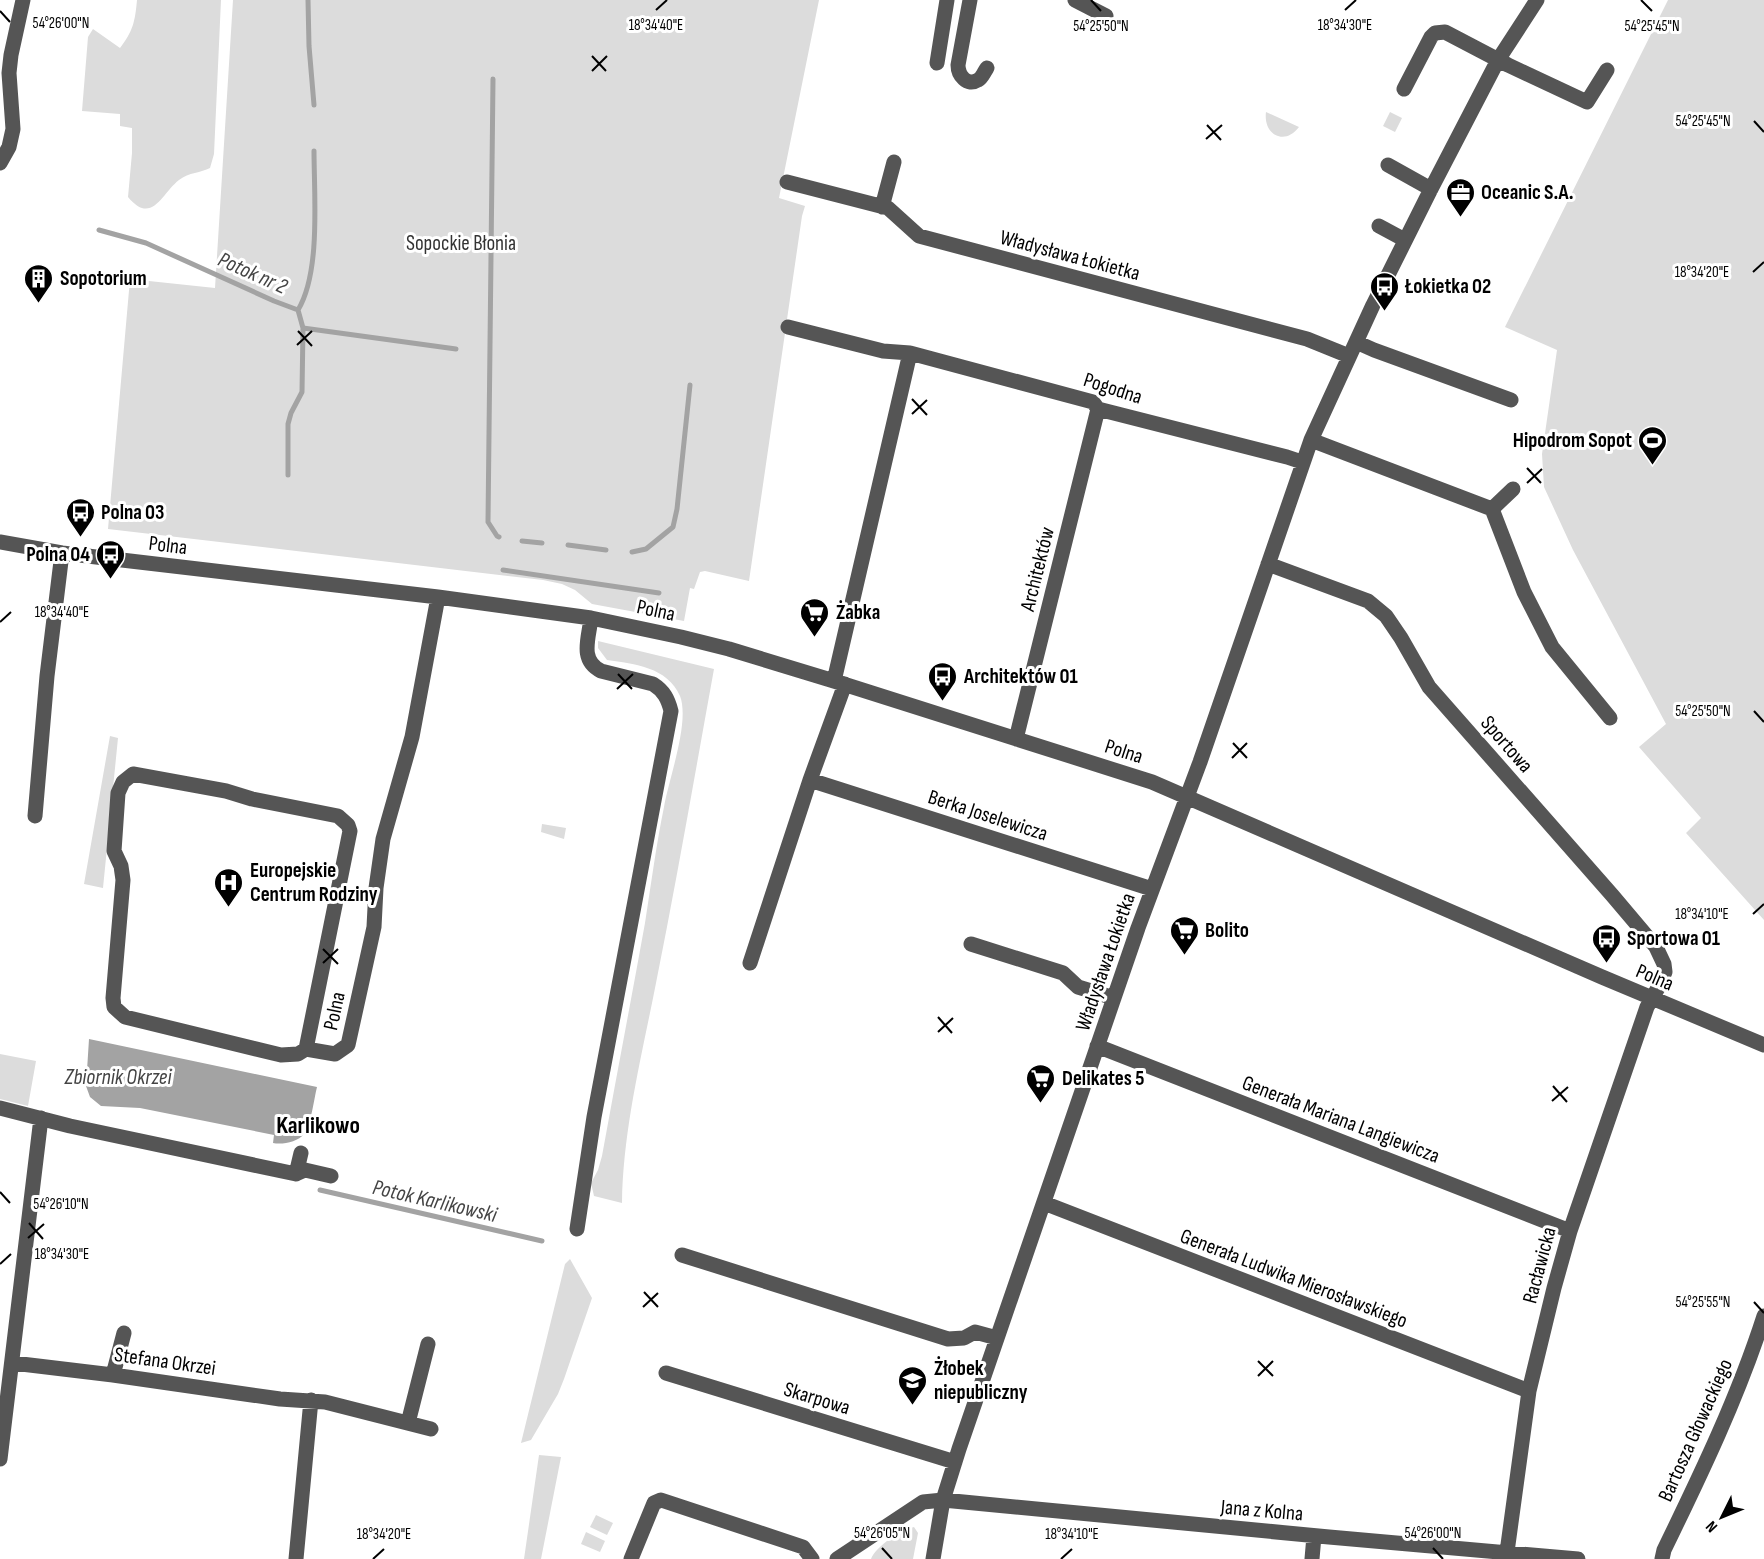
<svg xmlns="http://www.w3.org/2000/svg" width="1764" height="1559" font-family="'Sofia Sans Condensed',sans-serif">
  <rect width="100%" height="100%" fill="#fff"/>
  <path fill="#dcdcdc" d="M137,0H221L214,154L210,168C201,173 189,172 179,180C162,193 152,226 128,197L132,153V128L120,126V114L82,111L88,37L93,29L120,48C133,31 135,22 137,0Z
    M233,0H819L779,198L805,206L802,216L749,581L705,571L700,572L694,589L690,588L684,621L592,604L575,590L562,584L543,580L108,529L130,279L215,288Z
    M1668,0H1764V920L1686,833L1701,818L1639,747L1666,724L1573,550L1544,487L1542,454L1557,350L1505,327Z
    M1266,112L1299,127C1285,146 1263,135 1266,112Z
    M1390,112L1402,118L1395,132L1383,126Z
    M598,641L714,669C695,774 677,878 656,983C642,1055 623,1129 622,1203L594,1196L591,1183L598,1170L602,1156C616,1078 631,1001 645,923C651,885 656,846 664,807C669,778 690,722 680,696C667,667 635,664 607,660L598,648Z
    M110,736L118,738L103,888L84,884Z
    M542,824L566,828L564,839L541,832Z
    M0,1054L36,1061L28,1106L0,1099Z
    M570,1259L592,1298L564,1379L558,1394L531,1440L521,1443L565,1264Z
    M539,1455L561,1457L541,1559H524Z
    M596,1515L613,1523L607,1535L590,1527Z
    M914,1527L918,1533L913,1559H871C876,1546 901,1530 914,1527Z
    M586,1532L605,1541L600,1552L581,1544Z"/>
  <path fill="#a3a3a3" d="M89,1039L317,1087C314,1099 311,1125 304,1134C298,1142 282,1145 273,1143L274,1135L140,1108L101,1106L90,1097L86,1086Z"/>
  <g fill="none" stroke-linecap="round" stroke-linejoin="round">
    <path stroke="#a3a3a3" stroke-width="5" d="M308,0L309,46L314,105
      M493,79L488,522L497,536L499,537
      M99,230L146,243L274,301L298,310L303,328L456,349
      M298,310C321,272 314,195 314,151
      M288,475V424L291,413L302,392L303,328
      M522,541L542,543
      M568,545L606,550
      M632,552L646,549L673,527L677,509L690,385
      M503,570L659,593
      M320,1190L542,1241"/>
    <path stroke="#555" stroke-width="15" d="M970,0L958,65C958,75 967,87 978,80C982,78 984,72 987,68
      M1075,0L1106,16
      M937,63L947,0
      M1404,89L1431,37L1435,33L1445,32L1508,65L1587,102L1607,70
      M0,163L9,147L13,129L9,73L11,55L23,0
      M1388,165L1431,189
      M787,182L888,208L919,236L1307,339L1349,356
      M882,207L894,162
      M1379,226L1405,240
      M788,327L883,351L910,353
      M1356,342L1374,350L1511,400
      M1311,440L1492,509
      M1513,489L1492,509L1524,592L1552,647L1610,718
      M0,542L62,553L438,597L591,618L681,637L729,649L834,681L1152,782L1602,977L1764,1045
      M1268,564L1368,601L1386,616L1401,638L1429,687L1612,895L1656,947L1664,964L1665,972L1658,988L1647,1007L1570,1231L1554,1288L1529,1391L1507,1552
      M834,681L910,353L1093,402L1098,409L1287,457L1302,462
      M1016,739L1098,409
      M133,774L226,791L252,799L338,816L348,825L350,831L306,1049L298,1054L281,1055L125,1017L114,1007L113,998L123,880L121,866L114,851L118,793L123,782Z
      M810,780L1152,889
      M35,816L47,676L62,553
      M971,944L1063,973L1078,987L1114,998
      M750,963L810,780L845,684
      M1097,1046L1570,1231
      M306,1049L335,1054L348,1045L374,927L376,888L383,839L412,737L438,597
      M0,1108L70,1126L296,1174L305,1170L331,1176
      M296,1174L301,1153
      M1044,1203L1529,1391
      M577,1229L594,1117L671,711C668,699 664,691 653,684L601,671C579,660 589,638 591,618
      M682,1255L948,1339L964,1338L975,1332L997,1338
      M13,1363L113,1375L280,1399L325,1402L431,1429
      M666,1373L955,1462
      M113,1375L124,1333
      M408,1423L428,1344
      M0,1459L41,1118
      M296,1559L311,1400
      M631,1559L654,1503L661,1500L803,1547L812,1559
      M837,1559L923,1502L943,1500L1329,1537L1578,1559
      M933,1559L943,1500L959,1449L1138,928L1200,762L1311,440L1373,305L1431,189L1498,60L1537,0
      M1312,1559L1314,1536
      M1662,1559L1664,1550C1701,1474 1738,1397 1764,1316"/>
  </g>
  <path fill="none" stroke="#000" stroke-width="2" d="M1091,0L1101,11M1641,0L1652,11M656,10L667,0M1345,10L1356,0M0,11L10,22M592,56L606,71M592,71L607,56M1754,121L1764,132M1207,125L1221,140M1206,139L1222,125M1753,272L1764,262M298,331L312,346M297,345L312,331M912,399L927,415M912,414L927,400M1527,468L1541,483M1527,483L1542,469M0,622L11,612M618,674L632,689M617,689L633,674M1754,711L1764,722M1233,743L1247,758M1232,758L1247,743M1753,914L1764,904M323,949L338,964M323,963L338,949M938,1017L952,1033M938,1032L953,1018M1553,1086L1567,1102M1552,1101L1568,1087M0,1192L10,1203M29,1223L43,1239M28,1238L44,1224M0,1264L11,1254M644,1292L658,1307M1754,1302L1764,1313M643,1307L658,1293M1258,1361L1273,1376M1258,1376L1273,1361M882,1548L892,1559M1433,1548L1443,1559M373,1559L384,1549M1061,1559L1072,1549"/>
  <defs>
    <symbol id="office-pin" viewBox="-11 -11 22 30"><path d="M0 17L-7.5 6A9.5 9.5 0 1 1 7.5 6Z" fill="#000" stroke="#fff"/><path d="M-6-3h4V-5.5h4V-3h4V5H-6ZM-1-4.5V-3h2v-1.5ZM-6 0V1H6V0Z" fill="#fff"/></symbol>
    <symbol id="building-pin" viewBox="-11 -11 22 30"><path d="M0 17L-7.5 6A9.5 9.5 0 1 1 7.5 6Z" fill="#000" stroke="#fff"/><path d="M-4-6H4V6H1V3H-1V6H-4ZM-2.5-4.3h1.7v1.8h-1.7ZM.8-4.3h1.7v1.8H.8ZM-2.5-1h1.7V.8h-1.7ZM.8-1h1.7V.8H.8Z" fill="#fff"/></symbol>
    <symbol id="bus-pin" viewBox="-11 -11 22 30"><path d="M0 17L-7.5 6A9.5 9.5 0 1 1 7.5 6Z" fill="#000" stroke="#fff"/><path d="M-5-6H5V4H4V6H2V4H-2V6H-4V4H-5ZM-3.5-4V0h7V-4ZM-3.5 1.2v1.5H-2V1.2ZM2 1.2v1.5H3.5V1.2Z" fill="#fff"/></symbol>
    <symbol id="stadium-pin" viewBox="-11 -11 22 30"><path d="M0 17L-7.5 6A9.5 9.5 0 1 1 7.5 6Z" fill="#000" stroke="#fff"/><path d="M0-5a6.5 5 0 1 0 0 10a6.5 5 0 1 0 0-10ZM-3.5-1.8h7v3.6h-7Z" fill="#fff"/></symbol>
    <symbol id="supermarket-pin" viewBox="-11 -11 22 30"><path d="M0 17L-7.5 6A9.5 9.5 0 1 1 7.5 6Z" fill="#000" stroke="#fff"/><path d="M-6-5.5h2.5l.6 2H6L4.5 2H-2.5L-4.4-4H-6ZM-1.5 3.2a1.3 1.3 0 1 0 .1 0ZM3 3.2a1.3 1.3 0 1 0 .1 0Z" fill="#fff"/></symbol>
    <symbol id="hospital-pin" viewBox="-11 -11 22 30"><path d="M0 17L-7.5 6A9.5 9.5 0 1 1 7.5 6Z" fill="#000" stroke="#fff"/><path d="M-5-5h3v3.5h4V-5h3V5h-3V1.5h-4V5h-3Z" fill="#fff"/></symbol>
    <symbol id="school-pin" viewBox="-11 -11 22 30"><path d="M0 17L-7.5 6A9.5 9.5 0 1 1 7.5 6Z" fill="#000" stroke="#fff"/><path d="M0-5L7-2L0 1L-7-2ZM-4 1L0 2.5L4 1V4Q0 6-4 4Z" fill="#fff"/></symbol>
  </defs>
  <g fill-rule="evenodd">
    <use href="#office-pin" x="1444" y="176" width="33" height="45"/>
    <use href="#building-pin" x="22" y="262" width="33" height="45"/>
    <use href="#bus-pin" x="1368" y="270" width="33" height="45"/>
    <use href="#stadium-pin" x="1636" y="424" width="33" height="45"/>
    <use href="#bus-pin" x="64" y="496" width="33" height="45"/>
    <use href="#bus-pin" x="94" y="538" width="33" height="45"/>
    <use href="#supermarket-pin" x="798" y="596" width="33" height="45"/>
    <use href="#bus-pin" x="926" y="660" width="33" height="45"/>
    <use href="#hospital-pin" x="212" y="866" width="33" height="45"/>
    <use href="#supermarket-pin" x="1168" y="914" width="33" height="45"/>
    <use href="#bus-pin" x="1590" y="922" width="33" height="45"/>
    <use href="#supermarket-pin" x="1024" y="1062" width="33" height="45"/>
    <use href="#school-pin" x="896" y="1364" width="33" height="45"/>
  </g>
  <g text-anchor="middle" stroke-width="6" stroke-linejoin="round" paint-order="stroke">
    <g font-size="21" font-weight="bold" fill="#000" stroke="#fff" text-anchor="start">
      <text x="1481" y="199">Oceanic S.A.</text>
      <text x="60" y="285">Sopotorium</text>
      <text x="1405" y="293">Łokietka 02</text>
      <text x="1632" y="447" text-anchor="end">Hipodrom Sopot</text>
      <text x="101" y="519">Polna 03</text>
      <text x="90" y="561" text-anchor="end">Polna 04</text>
      <text x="836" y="619">Żabka</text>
      <text x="964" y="683">Architektów 01</text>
      <text x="250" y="877">Europejskie<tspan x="250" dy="24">Centrum Rodziny</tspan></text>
      <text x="1205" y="937">Bolito</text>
      <text x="1627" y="945">Sportowa 01</text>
      <text x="1062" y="1085">Delikates 5</text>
      <text x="934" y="1375">Żłobek<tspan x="934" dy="24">niepubliczny</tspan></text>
    </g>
    <g font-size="21" fill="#333" stroke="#fff">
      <text x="461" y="250">Sopockie Błonia</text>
    </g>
    <g font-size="21" fill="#000" stroke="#fff">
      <text transform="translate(1070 255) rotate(15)" y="7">Władysława Łokietka</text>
      <text transform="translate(1113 388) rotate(18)" y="7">Pogodna</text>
      <text transform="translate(168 545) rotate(7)" y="7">Polna</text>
      <text transform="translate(1037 569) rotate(-76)" y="7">Architektów</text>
      <text transform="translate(656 610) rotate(12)" y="7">Polna</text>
      <text transform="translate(1507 744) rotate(49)" y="7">Sportowa</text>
      <text transform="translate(1124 751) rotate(18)" y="7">Polna</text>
      <text transform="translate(988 815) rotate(18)" y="7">Berka Joselewicza</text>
      <text transform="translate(1105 962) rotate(-71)" y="7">Władysława Łokietka</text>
      <text transform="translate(1655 977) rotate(23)" y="7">Polna</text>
      <text transform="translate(334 1011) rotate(-78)" y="7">Polna</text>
      <text transform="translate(1341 1119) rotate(21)" y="7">Generała Mariana Langiewicza</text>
      <text transform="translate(1539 1265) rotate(-75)" y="7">Racławicka</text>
      <text transform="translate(1294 1278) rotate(21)" y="7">Generała Ludwika Mierosławskiego</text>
      <text transform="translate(165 1361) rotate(8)" y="7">Stefana Okrzei</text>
      <text transform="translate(817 1398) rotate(17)" y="7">Skarpowa</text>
      <text transform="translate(1695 1430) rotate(-66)" y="7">Bartosza Głowackiego</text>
      <text transform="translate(1262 1510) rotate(5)" y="7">Jana z Kolna</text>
    </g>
    <g font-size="22" font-style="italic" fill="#444" stroke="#fff">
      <text transform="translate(253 272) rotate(24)" y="8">Potok nr 2</text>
      <text x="118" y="1084">Zbiornik Okrzei</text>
      <text transform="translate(435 1200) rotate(13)" y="8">Potok Karlikowski</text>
    </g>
    <g font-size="24" font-weight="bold" fill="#000" stroke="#fff">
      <text x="318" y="1133">Karlikowo</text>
    </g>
  </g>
  <g font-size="15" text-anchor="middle" fill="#000" stroke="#fff" stroke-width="6" stroke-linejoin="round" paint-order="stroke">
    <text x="61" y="28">54°26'00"N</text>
    <text x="656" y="30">18°34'40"E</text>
    <text x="1345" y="30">18°34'30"E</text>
    <text x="1101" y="31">54°25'50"N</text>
    <text x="1652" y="31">54°25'45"N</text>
    <text x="1703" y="126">54°25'45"N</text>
    <text x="1702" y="277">18°34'20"E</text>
    <text x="62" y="617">18°34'40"E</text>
    <text x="1703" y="716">54°25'50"N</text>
    <text x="1702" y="919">18°34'10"E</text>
    <text x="61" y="1209">54°26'10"N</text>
    <text x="62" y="1259">18°34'30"E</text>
    <text x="1703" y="1307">54°25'55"N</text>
    <text x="882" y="1538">54°26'05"N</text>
    <text x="1433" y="1538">54°26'00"N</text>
    <text x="384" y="1539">18°34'20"E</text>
    <text x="1072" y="1539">18°34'10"E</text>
  </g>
  <g transform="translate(1722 1517) rotate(227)" stroke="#ffffff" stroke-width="4.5" paint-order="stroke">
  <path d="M0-4.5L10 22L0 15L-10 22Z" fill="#000000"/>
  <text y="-9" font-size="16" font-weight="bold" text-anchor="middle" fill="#000000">N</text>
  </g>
</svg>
